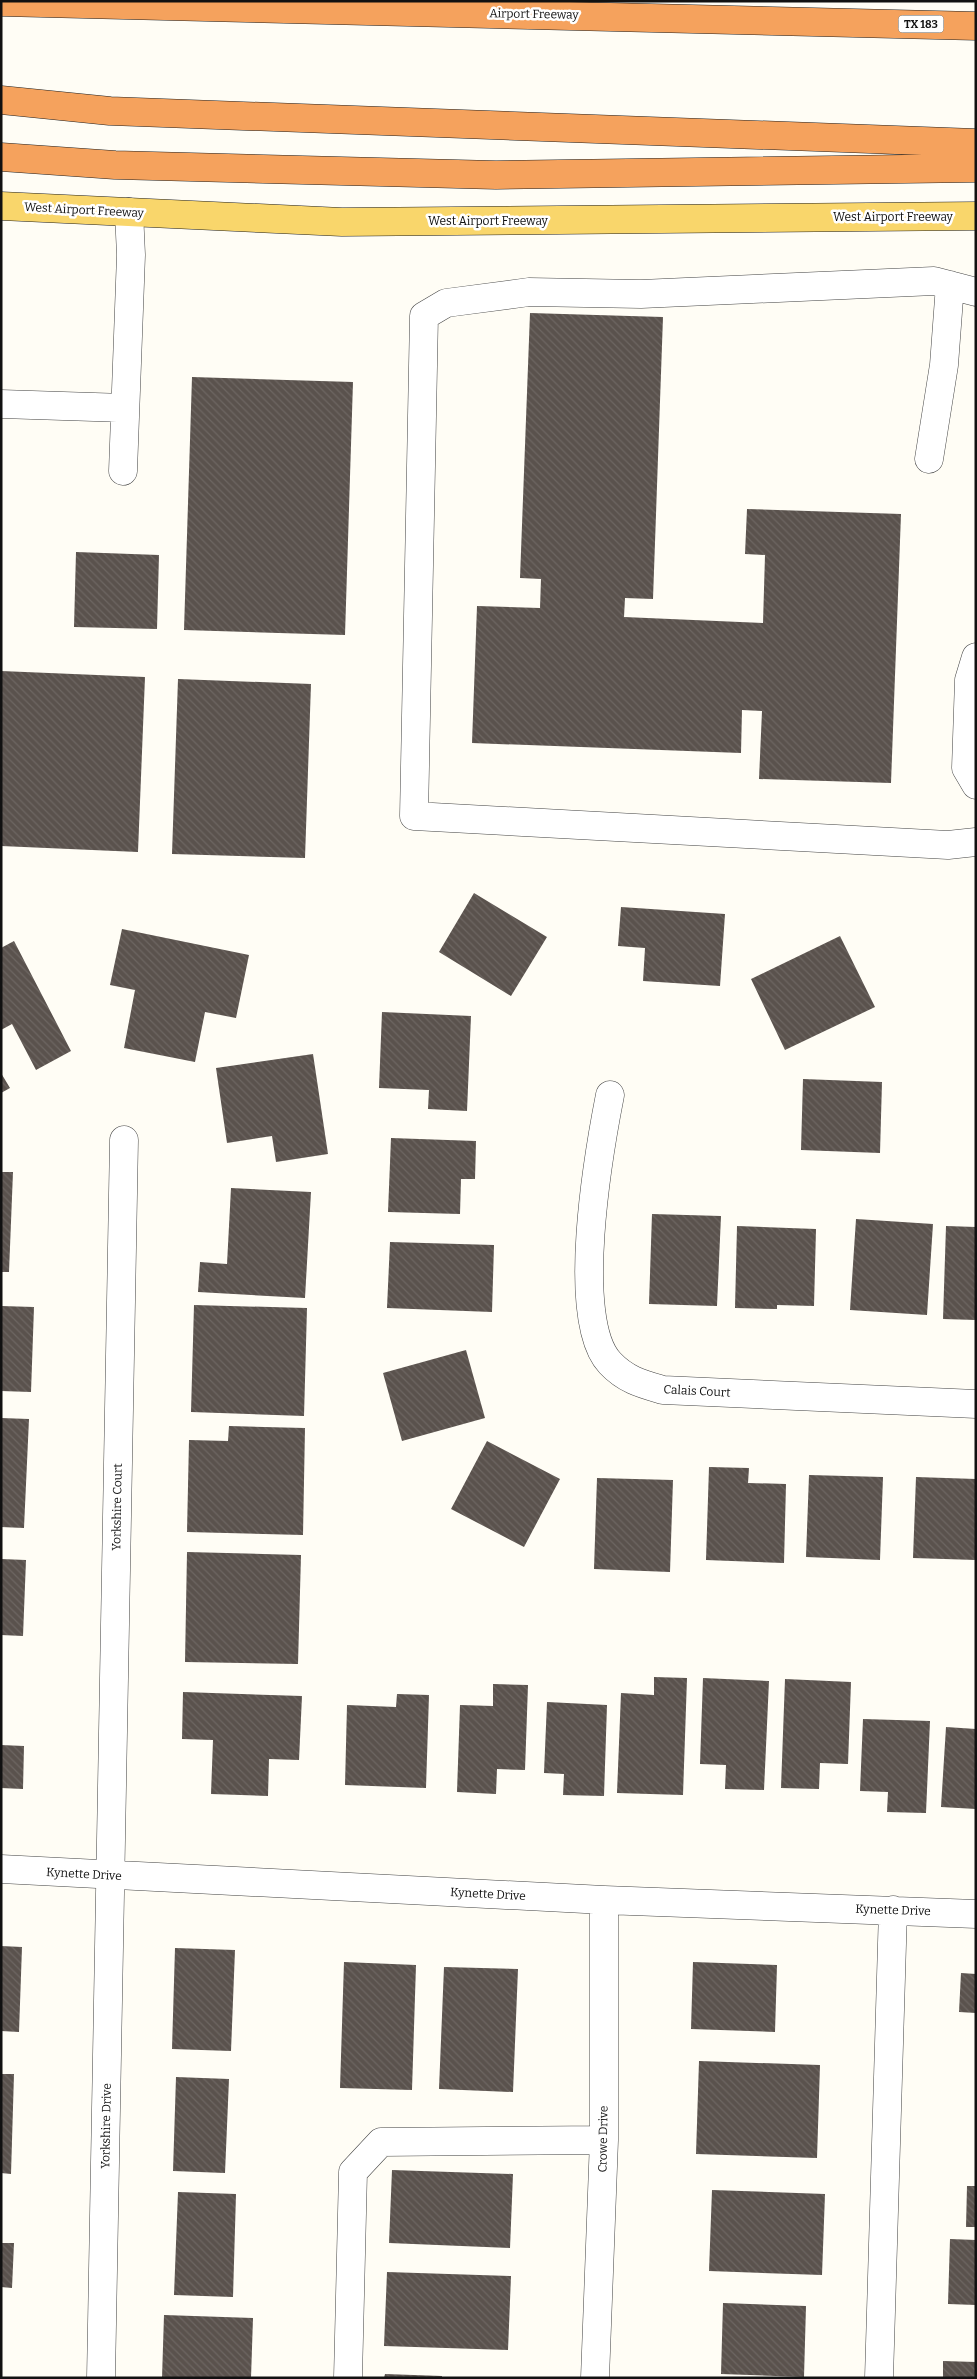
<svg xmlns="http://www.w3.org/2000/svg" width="977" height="2379" font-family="Bitter,serif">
  <defs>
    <pattern id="building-back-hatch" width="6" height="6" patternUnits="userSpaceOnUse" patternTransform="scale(1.25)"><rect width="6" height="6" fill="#5a524d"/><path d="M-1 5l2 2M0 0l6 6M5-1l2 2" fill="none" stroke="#6d6662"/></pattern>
  </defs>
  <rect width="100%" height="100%" fill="#fffdf5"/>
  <path fill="url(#building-back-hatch)" d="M530,313L663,317L653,599L625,598L624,617L763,623L765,555L745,554L747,509L901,514L891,783L759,779L762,711L742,710L741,753L472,743L477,606L540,608L541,579L520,578Z
    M192,377L353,382L345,635L184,630Z
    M76,552L159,555L157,629L74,627Z
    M1,671L145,677L138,852L1,846Z
    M178,679L311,684L305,858L172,854Z
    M474,893L547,937L511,996L439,952Z
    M621,907L725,914L720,986L643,981L645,948L618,946Z
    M122,929L249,955L236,1018L205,1012L195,1062L124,1048L135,990L110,985Z
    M840,936L875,1007L785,1050L751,979Z
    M14,941L71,1051L36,1070L12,1024L1,1030V948Z
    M382,1012L471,1016L467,1111L428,1109L429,1090L379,1088Z
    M313,1054L328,1154L276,1162L272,1136L227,1143L216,1068Z
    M1,1073L10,1088L1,1093Z
    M803,1079L882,1082L880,1153L801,1150Z
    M391,1138L476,1141L475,1179H461L460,1214L388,1212Z
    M1,1172H13L9,1272H1Z
    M231,1188L311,1192L305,1298L198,1292L200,1262L227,1264Z
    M652,1214L721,1216L717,1306L649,1304Z
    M856,1219L933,1224L927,1315L850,1310Z
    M737,1226L816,1229L814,1306L777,1305V1309L735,1308Z
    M946,1226L976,1227V1320L943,1319Z
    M390,1242L494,1245L492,1312L387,1308Z
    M194,1305L307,1308L304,1416L191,1412Z
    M1,1306L34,1307L31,1392L1,1391Z
    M466,1350L485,1418L402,1441L383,1373Z
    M1,1418L29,1419L24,1528L1,1527Z
    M229,1426L305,1428L303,1535L187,1532L189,1440L228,1441Z
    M487,1441L560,1479L524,1547L451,1509Z
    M709,1467L749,1468L748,1483L786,1484L784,1563L706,1560Z
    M809,1475L883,1477L880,1560L806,1557Z
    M916,1477L976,1479V1560L913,1558Z
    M597,1478L673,1480L670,1572L594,1569Z
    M187,1552L301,1555L298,1664L185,1662Z
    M1,1559L26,1560L23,1636L1,1635Z
    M654,1677L687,1678L683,1795L617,1793L621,1693L654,1695Z
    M703,1678L769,1681L764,1790L725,1789L726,1765L700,1764Z
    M785,1679L851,1682L848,1764L820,1763L819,1789L781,1788Z
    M493,1684L528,1685L525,1770L497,1769L496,1794L457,1792L460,1705L493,1706Z
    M183,1692L302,1696L299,1760L269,1759L268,1796L211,1794L213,1740L182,1739Z
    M397,1694L429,1695L426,1788L345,1785L347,1705L396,1707Z
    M547,1702L607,1705L604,1796L563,1795L564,1774L544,1773Z
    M863,1719L930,1721L926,1813L887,1812L888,1792L860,1791Z
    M946,1727L976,1729V1809L941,1807Z
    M1,1745L24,1746L23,1789L1,1788Z
    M1,1946L22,1947L19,2032L1,2031Z
    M175,1948L235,1950L231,2051L172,2049Z
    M344,1962L416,1965L412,2090L340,2088Z
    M693,1962L777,1965L775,2032L691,2029Z
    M444,1967L518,1969L513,2092L439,2089Z
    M961,1973L976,1974V2013L959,2012Z
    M699,2061L820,2065L817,2158L696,2154Z
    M1,2074H14L11,2174L1,2173Z
    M176,2077L229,2079L225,2173L173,2171Z
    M392,2170L513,2174L510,2248L389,2243Z
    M967,2186H976V2227H966Z
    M712,2190L825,2194L822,2275L709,2271Z
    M178,2192L236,2194L233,2297L174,2295Z
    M950,2239L976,2240V2305L948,2304Z
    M1,2243H14L12,2288L1,2287Z
    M387,2272L511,2276L508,2350L384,2346Z
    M723,2303L806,2306L804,2377L721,2374Z
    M164,2315L253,2318L251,2378H162Z
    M943,2361L976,2362V2378H943Z
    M385,2374L442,2376V2378H384Z"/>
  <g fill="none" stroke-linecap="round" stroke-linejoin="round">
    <defs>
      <path id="minor" d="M976,292L934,281L641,294L529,292L446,303L424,316L414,816L948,845L976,842
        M1,404L125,408
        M929,459L944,365L950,285
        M123,471L131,255L129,212
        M976,657L969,680L966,768L976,785
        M610,1095C599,1151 569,1320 610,1363C626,1380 642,1384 663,1390L976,1404
        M1,1869L604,1900L976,1914
        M101,2378L124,1140
        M348,2378L353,2172L381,2142L604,2140
        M595,2378L604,2140V1900
        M879,2378L893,1910"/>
      <path id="major" d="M1,206L342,222L976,216"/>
      <path id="highway" d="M1,2L976,26
        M1,100L110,111L976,143
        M1,157L115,165L496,175L976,168"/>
    </defs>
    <use href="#minor" stroke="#444" stroke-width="29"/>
    <use href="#major" stroke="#222" stroke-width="29"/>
    <use href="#highway" stroke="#222" stroke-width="29"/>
    <use href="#minor" stroke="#fff" stroke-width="28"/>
    <use href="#major" stroke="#f9d66b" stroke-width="28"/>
    <use href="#highway" stroke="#f5a25d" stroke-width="28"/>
  </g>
  <g text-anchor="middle" stroke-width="5" stroke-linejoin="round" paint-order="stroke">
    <rect fill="#fff" stroke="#585858" stroke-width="1" x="898.5" y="15.5" width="45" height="17" rx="4"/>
    <g font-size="11" font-weight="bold" fill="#111">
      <text x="921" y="28">TX 183</text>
    </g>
    <g font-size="12" fill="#111" stroke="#fff">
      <text transform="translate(534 14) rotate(1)" y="4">Airport Freeway</text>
      <text transform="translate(84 210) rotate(3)" y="4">West Airport Freeway</text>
      <text x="893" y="221">West Airport Freeway</text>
      <text x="488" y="225">West Airport Freeway</text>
      <text transform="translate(697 1391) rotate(3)" y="4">Calais Court</text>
      <text transform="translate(117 1507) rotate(-89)" y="4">Yorkshire Court</text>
      <text transform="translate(84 1874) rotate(3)" y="4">Kynette Drive</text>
      <text transform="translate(488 1894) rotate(3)" y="4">Kynette Drive</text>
      <text transform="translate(893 1910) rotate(2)" y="4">Kynette Drive</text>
      <text transform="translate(106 2126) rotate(-89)" y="4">Yorkshire Drive</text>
      <text transform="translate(603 2139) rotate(-89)" y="4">Crowe Drive</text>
    </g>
  </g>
  <rect width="977" height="2379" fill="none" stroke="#111111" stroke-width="5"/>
</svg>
